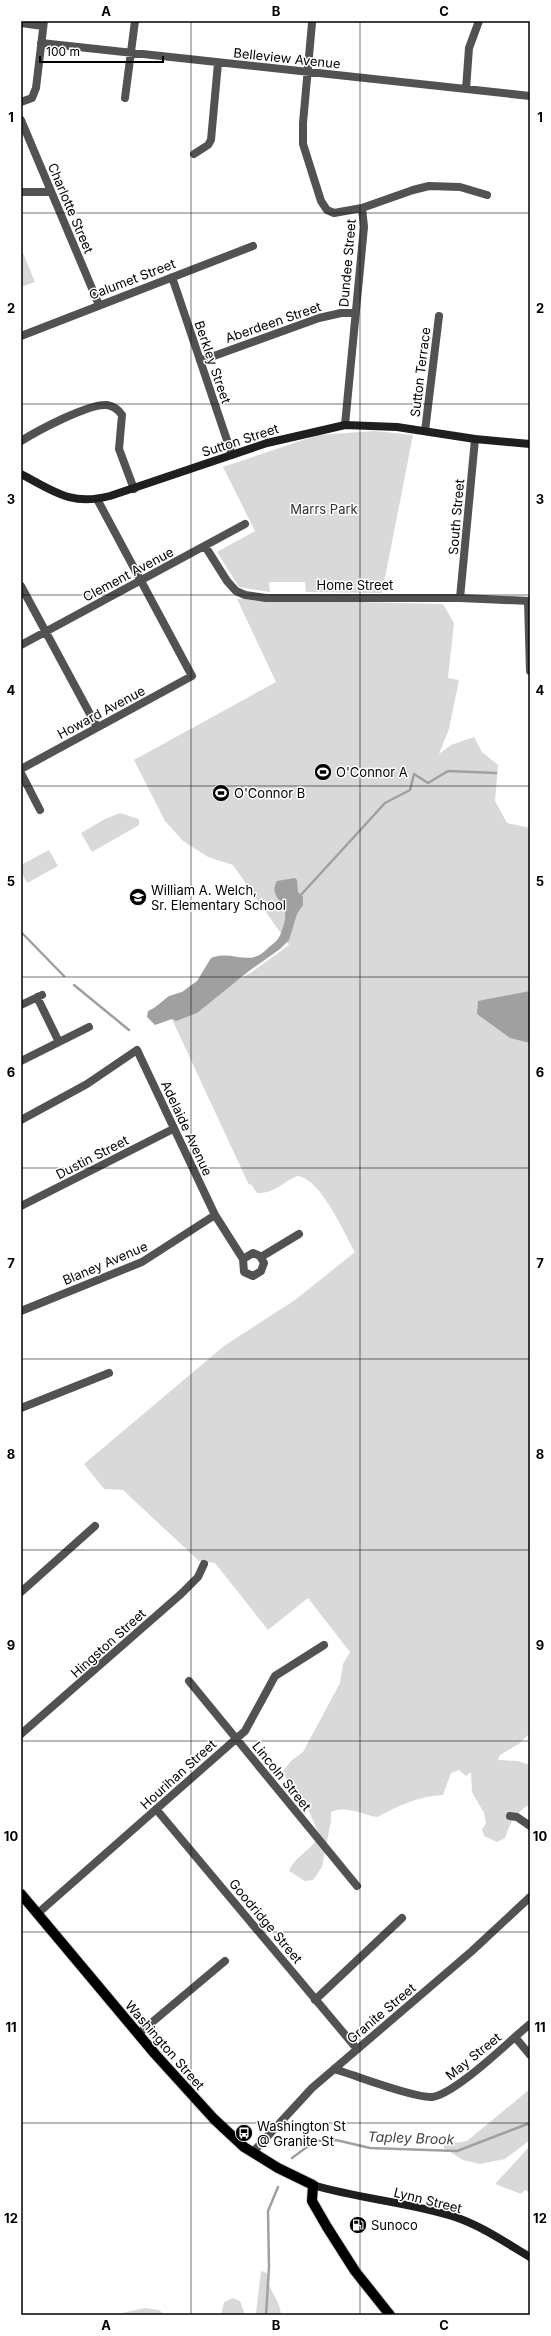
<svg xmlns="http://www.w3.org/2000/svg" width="551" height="2336" font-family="Inter,sans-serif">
  <rect width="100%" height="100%" fill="#fff"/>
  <path fill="#d9d9d9" d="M21,248L35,282L21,287Z
    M375,431L413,435L382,593L306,592L305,582H269L270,592L239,587L217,552L255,531L223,467L318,435Z
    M237,599L443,604L454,623L448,678L459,680L449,729L439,754L451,745L474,737L482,752L498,765L495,801L507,823L530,828V1733L520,1743L500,1755L498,1760L518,1761L530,1765V1804C515,1813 510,1823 505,1838L497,1842L484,1836L482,1829L486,1823L484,1813L472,1792L471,1772L466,1776L459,1770L451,1773L443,1795C419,1796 398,1806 377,1817C362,1814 345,1805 331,1812V1821L322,1867L313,1880L305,1881L289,1871C295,1855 314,1850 319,1834L307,1807L299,1796L291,1791L283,1771L291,1761L303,1752L340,1683L343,1664L350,1652L308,1598L268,1630L215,1563L199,1561L123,1490L104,1489L84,1464L224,1346L295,1300L355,1252C344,1233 320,1177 297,1176C283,1182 274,1194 257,1193L251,1184L249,1185L171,1017L252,972L289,945L233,865L208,857L183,841L165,821L134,760L276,682Z
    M120,813L139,819V825L92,852L81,833L105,819Z
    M49,850L58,866L27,883L21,871V865Z
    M530,2089V2140L505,2159L480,2164L463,2160L444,2148V2145L467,2141Z
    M530,2146V2193L525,2190L521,2194L495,2184Z
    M261,2271L267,2273C267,2290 280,2299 281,2315H253L256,2313Z
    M233,2298L240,2301L245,2315H221L224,2302Z
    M145,2308L159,2310L165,2315H113Z"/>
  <path fill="#a0a0a0" d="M295,878L297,880L298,892L303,897V905L297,914L289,940L280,949L249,971L197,1013L176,1021L172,1019L155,1025L147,1017L148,1011L154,1008L169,996L182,992L197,981L211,958C230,951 242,962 257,956C261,955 266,950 269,947C276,942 280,938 282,930C284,924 287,915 284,909C279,898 270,893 277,881Z
    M530,991V1043L510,1038L477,1014L478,1001Z"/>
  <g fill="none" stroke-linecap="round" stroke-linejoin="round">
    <path stroke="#a0a0a0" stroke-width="2.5" d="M299,897L385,803L410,790L414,774L428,783L448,771L496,773
      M21,932L64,976
      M74,985L129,1030
      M292,2158L315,2141L336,2140L370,2148L457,2151L530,2123
      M266,2315L269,2267L268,2211L278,2187"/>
    <defs>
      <path id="primary" d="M21,1894L155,2054L214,2119L244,2147L278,2168L313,2185L312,2201L327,2227L355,2271L390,2315"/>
    </defs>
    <use href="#primary" stroke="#dbdbdb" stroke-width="12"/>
    <path stroke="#525252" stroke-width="8" d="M21,23L43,26
      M312,23L303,123V144L321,201L327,210L334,213L362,208L413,190L429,186L460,187L487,195
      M41,43L530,96
      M466,89L469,48L479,21
      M125,98L135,21
      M21,102L32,98L36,88L44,21
      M21,120L99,305
      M194,154L208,145L211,140L218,63
      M21,192H50
      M172,277L232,455
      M21,336L253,246
      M200,361L319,318L341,313H355
      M345,425L364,227L362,208
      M425,431L439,316
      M21,441C37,431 89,403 107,405C113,406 118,409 122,415L119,449L134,489
      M205,546L227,581L236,591L245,595L266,598H460L530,601
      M21,586L97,727
      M460,598L475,439
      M528,601L530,671
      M21,645L245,524
      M21,769L192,676L97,499
      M21,773L40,810
      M37,997L59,1042
      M21,1005L42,995
      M21,1061L89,1027
      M21,1120L87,1084L137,1050L215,1215L243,1259L253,1253L260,1256L264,1263L261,1271L253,1276L244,1272L243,1259
      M21,1206L173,1129
      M261,1257L299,1234
      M21,1311L142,1262L215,1215
      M21,1408L109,1373
      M21,1592L95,1526
      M189,1681L357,1886
      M21,1734L181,1594L198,1577L204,1564
      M156,1809L357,2049
      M510,1816L517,1817L530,1826
      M37,1914L245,1731L275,1676L324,1645
      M315,2000L402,1918
      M138,2034L225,1961
      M515,2037L530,2055
      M334,2069C355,2075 413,2098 432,2097C456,2094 509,2041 530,2024
      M253,2152L312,2088L472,1951L530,1897"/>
    <path stroke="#1f1f1f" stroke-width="8" d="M21,474C55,492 71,506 110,496L267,443L345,425L397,427L475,439L530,444
      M313,2185C359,2199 409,2202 455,2217C482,2226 506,2243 530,2257"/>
    <use href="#primary" stroke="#000" stroke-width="10"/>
  </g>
  <path fill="none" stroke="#000" stroke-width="1" stroke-opacity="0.55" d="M191,21V2315M360,21V2315M21,213H530M21,404H530M21,595H530M21,786H530M21,977H530M21,1168H530M21,1359H530M21,1550H530M21,1741H530M21,1932H530M21,2123H530"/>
  <defs>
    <symbol id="stadium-disc" viewBox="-11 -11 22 22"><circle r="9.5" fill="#000" stroke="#fff"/><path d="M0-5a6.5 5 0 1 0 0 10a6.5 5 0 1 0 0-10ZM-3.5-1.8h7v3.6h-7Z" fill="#fff"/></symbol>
    <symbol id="school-disc" viewBox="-11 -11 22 22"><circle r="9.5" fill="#000" stroke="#fff"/><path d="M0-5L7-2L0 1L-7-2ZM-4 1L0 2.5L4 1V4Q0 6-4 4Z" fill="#fff"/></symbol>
    <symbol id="bus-disc" viewBox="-11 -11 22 22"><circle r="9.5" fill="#000" stroke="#fff"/><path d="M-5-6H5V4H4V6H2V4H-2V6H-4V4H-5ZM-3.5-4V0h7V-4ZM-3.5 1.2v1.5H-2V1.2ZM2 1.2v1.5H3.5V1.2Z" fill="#fff"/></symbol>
    <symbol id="fuel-disc" viewBox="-11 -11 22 22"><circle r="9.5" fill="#000" stroke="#fff"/><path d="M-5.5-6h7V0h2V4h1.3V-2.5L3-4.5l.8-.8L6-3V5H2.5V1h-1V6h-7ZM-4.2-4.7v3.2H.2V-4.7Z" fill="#fff"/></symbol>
  </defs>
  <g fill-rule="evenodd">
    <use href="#stadium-disc" x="313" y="762" width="20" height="20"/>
    <use href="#stadium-disc" x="211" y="783" width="20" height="20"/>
    <use href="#school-disc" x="128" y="887" width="20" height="20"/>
    <use href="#bus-disc" x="234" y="2123" width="20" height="20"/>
    <use href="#fuel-disc" x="348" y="2215" width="20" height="20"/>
  </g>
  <g text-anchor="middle" stroke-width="3" stroke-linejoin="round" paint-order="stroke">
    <g font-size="13" fill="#000" stroke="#fff">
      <text transform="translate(287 58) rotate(6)" y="5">Belleview Avenue</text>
      <text transform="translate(71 208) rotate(67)" y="5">Charlotte Street</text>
      <text transform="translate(347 263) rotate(-85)" y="5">Dundee Street</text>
      <text transform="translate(132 279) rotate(-21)" y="5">Calumet Street</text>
      <text transform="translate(273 322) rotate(-19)" y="5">Aberdeen Street</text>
      <text transform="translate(213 362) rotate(71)" y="5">Berkley Street</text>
      <text transform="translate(420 372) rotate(-83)" y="5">Sutton Terrace</text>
      <text transform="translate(240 440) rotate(-18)" y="5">Sutton Street</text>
      <text transform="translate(456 517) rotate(-85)" y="5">South Street</text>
      <text transform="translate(128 574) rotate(-28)" y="5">Clement Avenue</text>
      <text x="355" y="590">Home Street</text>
      <text transform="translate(101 712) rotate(-28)" y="5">Howard Avenue</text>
      <text transform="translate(187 1128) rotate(65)" y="5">Adelaide Avenue</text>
      <text transform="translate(92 1157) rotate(-27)" y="5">Dustin Street</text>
      <text transform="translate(105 1263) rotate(-23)" y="5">Blaney Avenue</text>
      <text transform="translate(108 1643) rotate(-42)" y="5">Hingston Street</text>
      <text transform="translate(178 1774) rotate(-42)" y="5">Hourihan Street</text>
      <text transform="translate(282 1776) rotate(51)" y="5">Lincoln Street</text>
      <text transform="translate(266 1921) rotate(50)" y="5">Goodridge Street</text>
      <text transform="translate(381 2013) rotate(-40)" y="5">Granite Street</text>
      <text transform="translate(165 2045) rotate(49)" y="5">Washington Street</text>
      <text transform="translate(473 2056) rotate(-39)" y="5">May Street</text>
      <text transform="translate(428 2200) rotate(14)" y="5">Lynn Street</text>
    </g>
    <g font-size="13" fill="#303030" stroke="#fff">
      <text x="324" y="514">Marrs Park</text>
    </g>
    <g font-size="13" fill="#000" stroke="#fff" text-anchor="start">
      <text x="336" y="777">O'Connor A</text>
      <text x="234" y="798">O'Connor B</text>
      <text x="151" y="895">William A. Welch,<tspan x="151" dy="15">Sr. Elementary School</tspan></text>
      <text x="257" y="2131">Washington St<tspan x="257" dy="15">@ Granite St</tspan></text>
      <text x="371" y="2230">Sunoco</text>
    </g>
    <g font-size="14" font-style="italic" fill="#414141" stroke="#fff">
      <text transform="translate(411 2138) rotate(2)" y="5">Tapley Brook</text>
    </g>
  </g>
  <rect width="551" height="2336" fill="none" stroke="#ffffff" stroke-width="44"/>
  <path d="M40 56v6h123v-6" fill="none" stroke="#000000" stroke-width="2"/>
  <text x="46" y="56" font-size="12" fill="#000000" stroke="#ffffff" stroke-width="3" paint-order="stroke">100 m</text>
  <rect x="22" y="22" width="507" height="2292" fill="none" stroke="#000" stroke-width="1.5"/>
  <g font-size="13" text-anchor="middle" font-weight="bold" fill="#000">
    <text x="106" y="16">A</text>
    <text x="276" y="16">B</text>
    <text x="444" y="16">C</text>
    <text x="11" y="122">1</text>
    <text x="540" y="122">1</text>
    <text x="11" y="313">2</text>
    <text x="540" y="313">2</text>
    <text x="11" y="504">3</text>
    <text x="540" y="504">3</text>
    <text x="11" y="695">4</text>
    <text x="540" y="695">4</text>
    <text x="11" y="886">5</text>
    <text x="540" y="886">5</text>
    <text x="11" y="1077">6</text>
    <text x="540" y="1077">6</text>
    <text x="11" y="1268">7</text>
    <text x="540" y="1268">7</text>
    <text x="11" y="1459">8</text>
    <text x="540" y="1459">8</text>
    <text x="11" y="1650">9</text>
    <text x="540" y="1650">9</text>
    <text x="11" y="1841">10</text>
    <text x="540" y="1841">10</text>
    <text x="11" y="2032">11</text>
    <text x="540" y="2032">11</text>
    <text x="11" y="2223">12</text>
    <text x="540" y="2223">12</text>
    <text x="106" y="2330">A</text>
    <text x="276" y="2330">B</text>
    <text x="444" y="2330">C</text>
  </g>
</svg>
